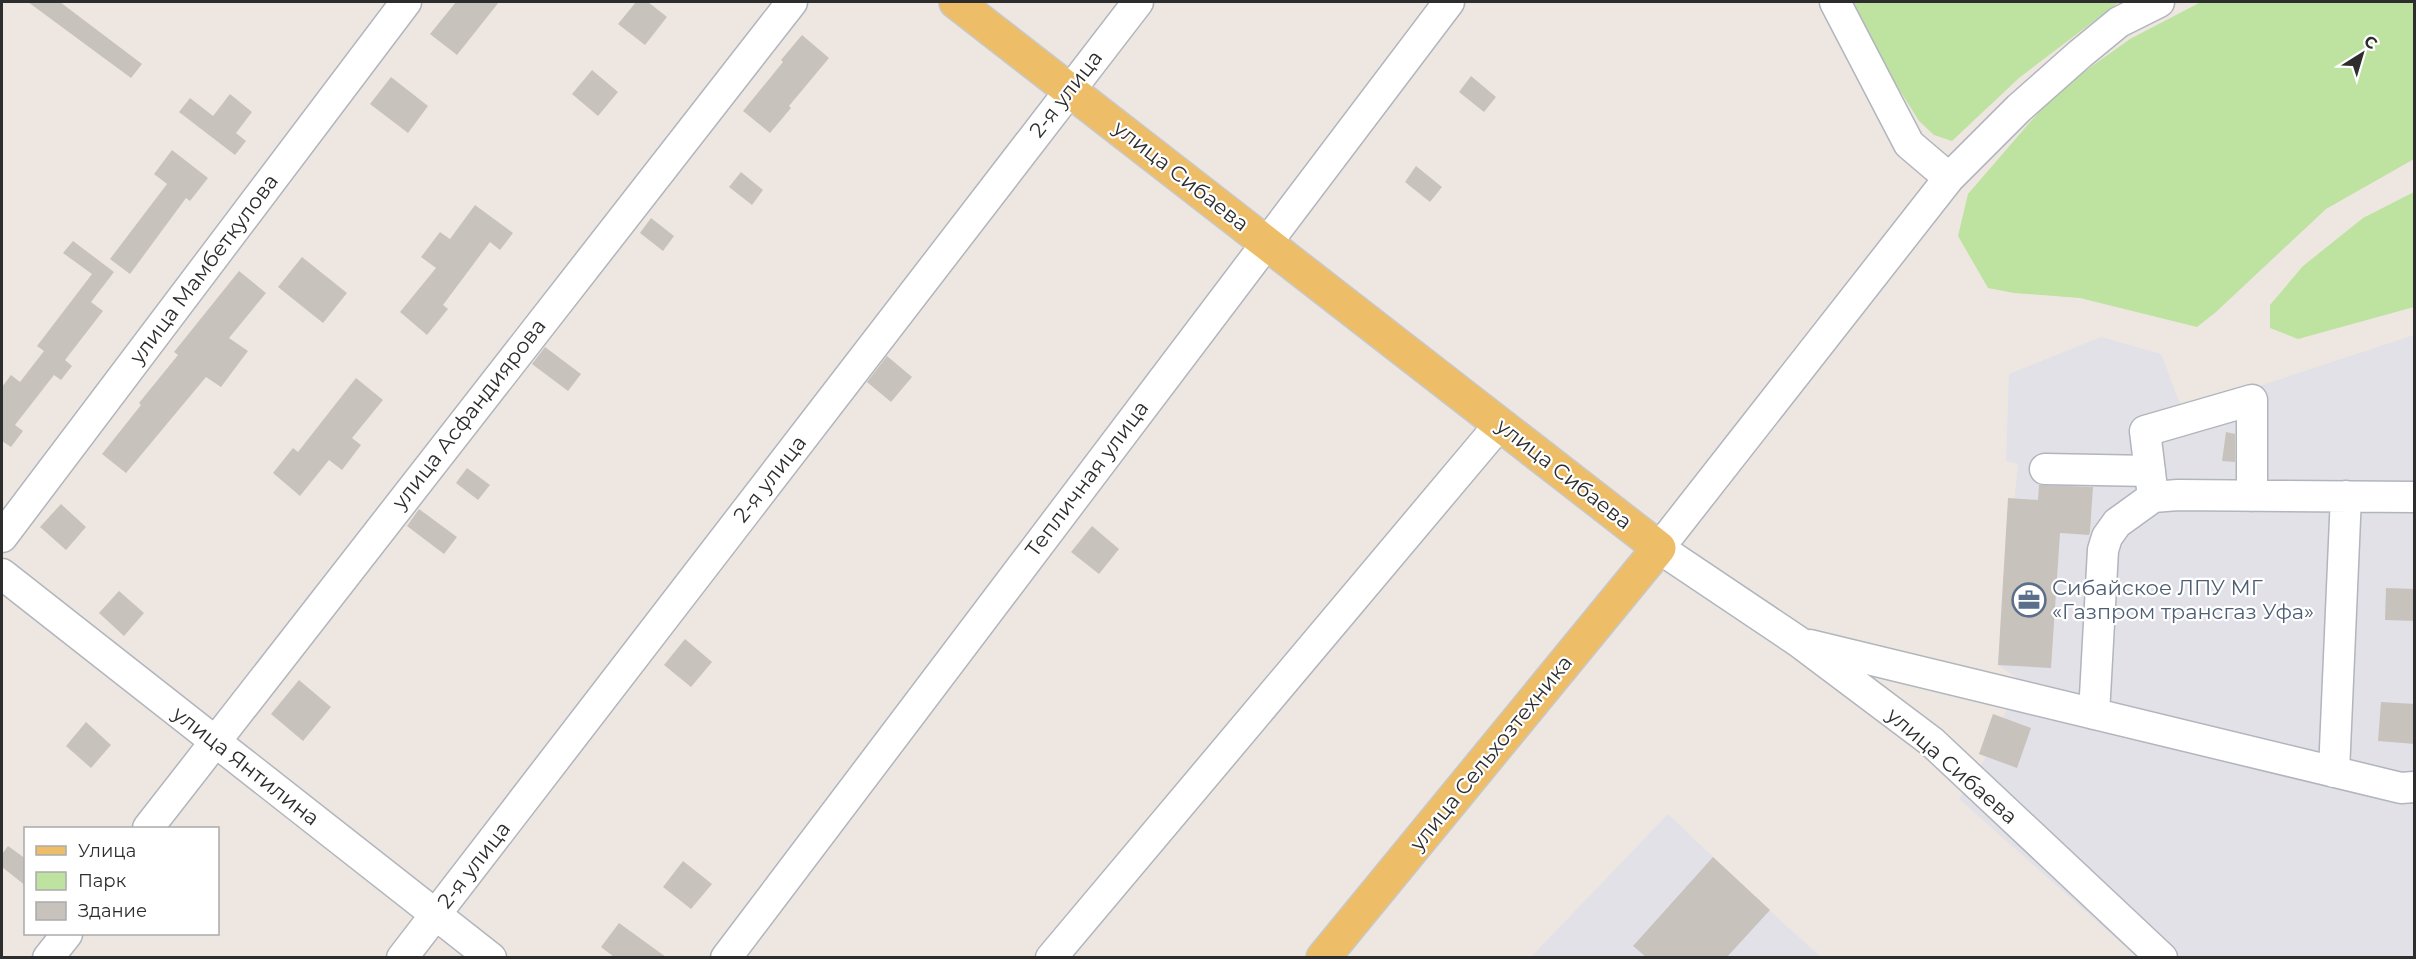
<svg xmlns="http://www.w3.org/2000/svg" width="2416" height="959" font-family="Montserrat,sans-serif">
  <rect width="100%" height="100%" fill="#eee7e1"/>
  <path fill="#e2e1e7" d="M2414,335V957H2137L1959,799L1986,757L1979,754L1993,714L2003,718L2017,678L1998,665L2018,464L2006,461L2009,374L2101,337L2161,354L2183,411Z
    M1668,814L1769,910L1821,957L1530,958Z"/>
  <path fill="#bee2a0" d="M1853,2H2119L2019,78L1952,141L1934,135L1919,121L1867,38Z
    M2201,2H2414V159L2326,209L2216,312L2197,327L2080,298L2014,293L1988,288L1958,236L1968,194L2057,91L2130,39Z
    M2414,192V307L2298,339L2270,328V305L2303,266L2363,218Z"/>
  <path fill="#c7c2bc" d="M28,2H60L142,64L131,78Z
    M456,2H499L457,55L430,34Z
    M636,2H648L667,17L645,45L618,24Z
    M802,35L829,58L789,106L791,108L770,133L743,111L783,62L781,60Z
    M592,70L618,92L598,116L572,94Z
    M1471,76L1496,97L1484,112L1459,92Z
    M391,77L428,106L408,133L370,104Z
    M230,94L252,112L236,133L246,141L235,155L179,112L190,98L213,116Z
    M172,150L208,178L190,201L186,198L130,274L110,259L167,184L154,174Z
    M1416,166L1442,187L1430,202L1405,182Z
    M741,172L763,190L752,205L729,187Z
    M475,205L513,233L500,250L490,242L443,305L448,309L427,335L400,312L436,268L421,257L440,232L450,239Z
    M651,218L674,236L663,251L640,233Z
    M73,241L114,272L91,302L103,311L65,360L72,366L61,380L54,375L15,425L23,431L11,447L2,441V387L11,375L20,382L44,351L37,346L92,274L63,253Z
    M302,257L347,293L323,323L278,287Z
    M239,271L266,293L229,338L248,351L221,387L206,377L126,473L102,454L141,405L139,403L178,355L174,352Z
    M545,347L581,374L568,391L532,364Z
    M887,356L912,377L891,402L867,382Z
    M356,378L383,400L352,438L361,445L342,470L329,460L300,496L273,473L293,448L298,452Z
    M2226,432L2235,434V462L2222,461Z
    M467,468L490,485L478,500L456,483Z
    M2039,485L2093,487L2090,532L2089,535L2060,533L2051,668L1998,665L2008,498L2038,500Z
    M61,504L86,527L66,550L40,527Z
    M419,509L457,537L444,554L407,526Z
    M1092,526L1119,549L1099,574L1071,552Z
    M2386,588L2415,589V621L2385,620Z
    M119,591L144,613L124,636L99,613Z
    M685,639L712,662L691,687L664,665Z
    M299,680L331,707L303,741L271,714Z
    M2381,702L2415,704V744L2378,741Z
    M1993,714L2031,728L2017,768L1979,754Z
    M86,722L111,745L91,768L66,746Z
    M8,846L26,859V886L2,867V854Z
    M1713,857L1770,910L1727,957H1646L1633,946Z
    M683,861L712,884L691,909L663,887Z
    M619,923L666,957H614L601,947Z"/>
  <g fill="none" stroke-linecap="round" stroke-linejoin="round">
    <defs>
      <path id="minor" d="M1835,2L1909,144L1949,178
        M2159,2L2119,22L2080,54L2019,108L1949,178L1659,548L1799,642L1932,742L2162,958
        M2045,469L2150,471
        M2153,497L2145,431L2252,400V496
        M2,537L406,2
        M2,574L491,958
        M1810,645L2401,788L2414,787
        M2094,714L2103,550L2107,537L2117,523L2153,497L2178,495L2414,497
        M2334,772L2346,496
        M148,828L792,2
        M48,958L67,934
        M402,958L1138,2
        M726,958L1449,2
        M1051,958L1500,424"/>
      <path id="major" d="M956,2L1659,548L1323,958"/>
    </defs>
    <use href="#minor" stroke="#b1b5bd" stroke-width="33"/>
    <use href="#major" stroke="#c8c8c8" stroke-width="36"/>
    <use href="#minor" stroke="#fff" stroke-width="30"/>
    <use href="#major" stroke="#edbe67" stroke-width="33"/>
  </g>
  <defs>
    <symbol id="office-ring" viewBox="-11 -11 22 22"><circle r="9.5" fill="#fff" stroke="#5c6f8a" stroke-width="1.5"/><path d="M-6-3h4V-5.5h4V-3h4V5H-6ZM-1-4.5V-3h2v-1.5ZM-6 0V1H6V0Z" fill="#5c6f8a"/></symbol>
  </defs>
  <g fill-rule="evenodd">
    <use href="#office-ring" x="2010" y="581" width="38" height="38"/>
  </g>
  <g text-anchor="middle" stroke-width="4.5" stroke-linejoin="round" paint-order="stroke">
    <g font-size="21" fill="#2d2d2d" stroke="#fff">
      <text transform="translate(1066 94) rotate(-52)" y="7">2-я улица</text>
      <text transform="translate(1181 176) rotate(38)" y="7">улица Сибаева</text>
      <text transform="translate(204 269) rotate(-53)" y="7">улица Мамбеткулова</text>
      <text transform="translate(469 414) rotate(-52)" y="7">улица Асфандиярова</text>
      <text transform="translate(1564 474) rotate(38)" y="7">улица Сибаева</text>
      <text transform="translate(770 479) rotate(-52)" y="7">2-я улица</text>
      <text transform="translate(1087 479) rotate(-53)" y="7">Тепличная улица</text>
      <text transform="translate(1491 753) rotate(-51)" y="7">улица Сельхозтехника</text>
      <text transform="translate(246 766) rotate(38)" y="7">улица Янтилина</text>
      <text transform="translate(1952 766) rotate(41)" y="7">улица Сибаева</text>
      <text transform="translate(474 865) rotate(-52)" y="7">2-я улица</text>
    </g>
    <g font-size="21" fill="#4e5e75" stroke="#fff" text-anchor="start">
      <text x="2052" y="595">Сибайское ЛПУ МГ<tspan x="2052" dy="24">«Газпром трансгаз Уфа»</tspan></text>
    </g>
  </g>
  <rect width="2416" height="959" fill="none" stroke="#2d2d2d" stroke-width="6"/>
  <rect x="24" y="827" width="195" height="108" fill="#ffffff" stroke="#ababab" stroke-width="1.5"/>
  <rect x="36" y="846" width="30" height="9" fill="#edbe67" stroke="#ababab" stroke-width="1.5"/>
  <text x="78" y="857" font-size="18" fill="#2d2d2d">Улица</text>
  <rect x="36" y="872" width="30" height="18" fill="#bee2a0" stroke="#ababab" stroke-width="1.5"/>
  <text x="78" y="887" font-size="18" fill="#2d2d2d">Парк</text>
  <rect x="36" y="902" width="30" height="18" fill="#c7c2bc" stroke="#ababab" stroke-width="1.5"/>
  <text x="78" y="917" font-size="18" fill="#2d2d2d">Здание</text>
  <g transform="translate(2362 54) rotate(37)" stroke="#ffffff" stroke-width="4.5" paint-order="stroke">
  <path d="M0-4.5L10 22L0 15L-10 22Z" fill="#2d2d2d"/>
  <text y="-9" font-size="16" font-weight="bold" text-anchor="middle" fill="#2d2d2d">С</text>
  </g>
</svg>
